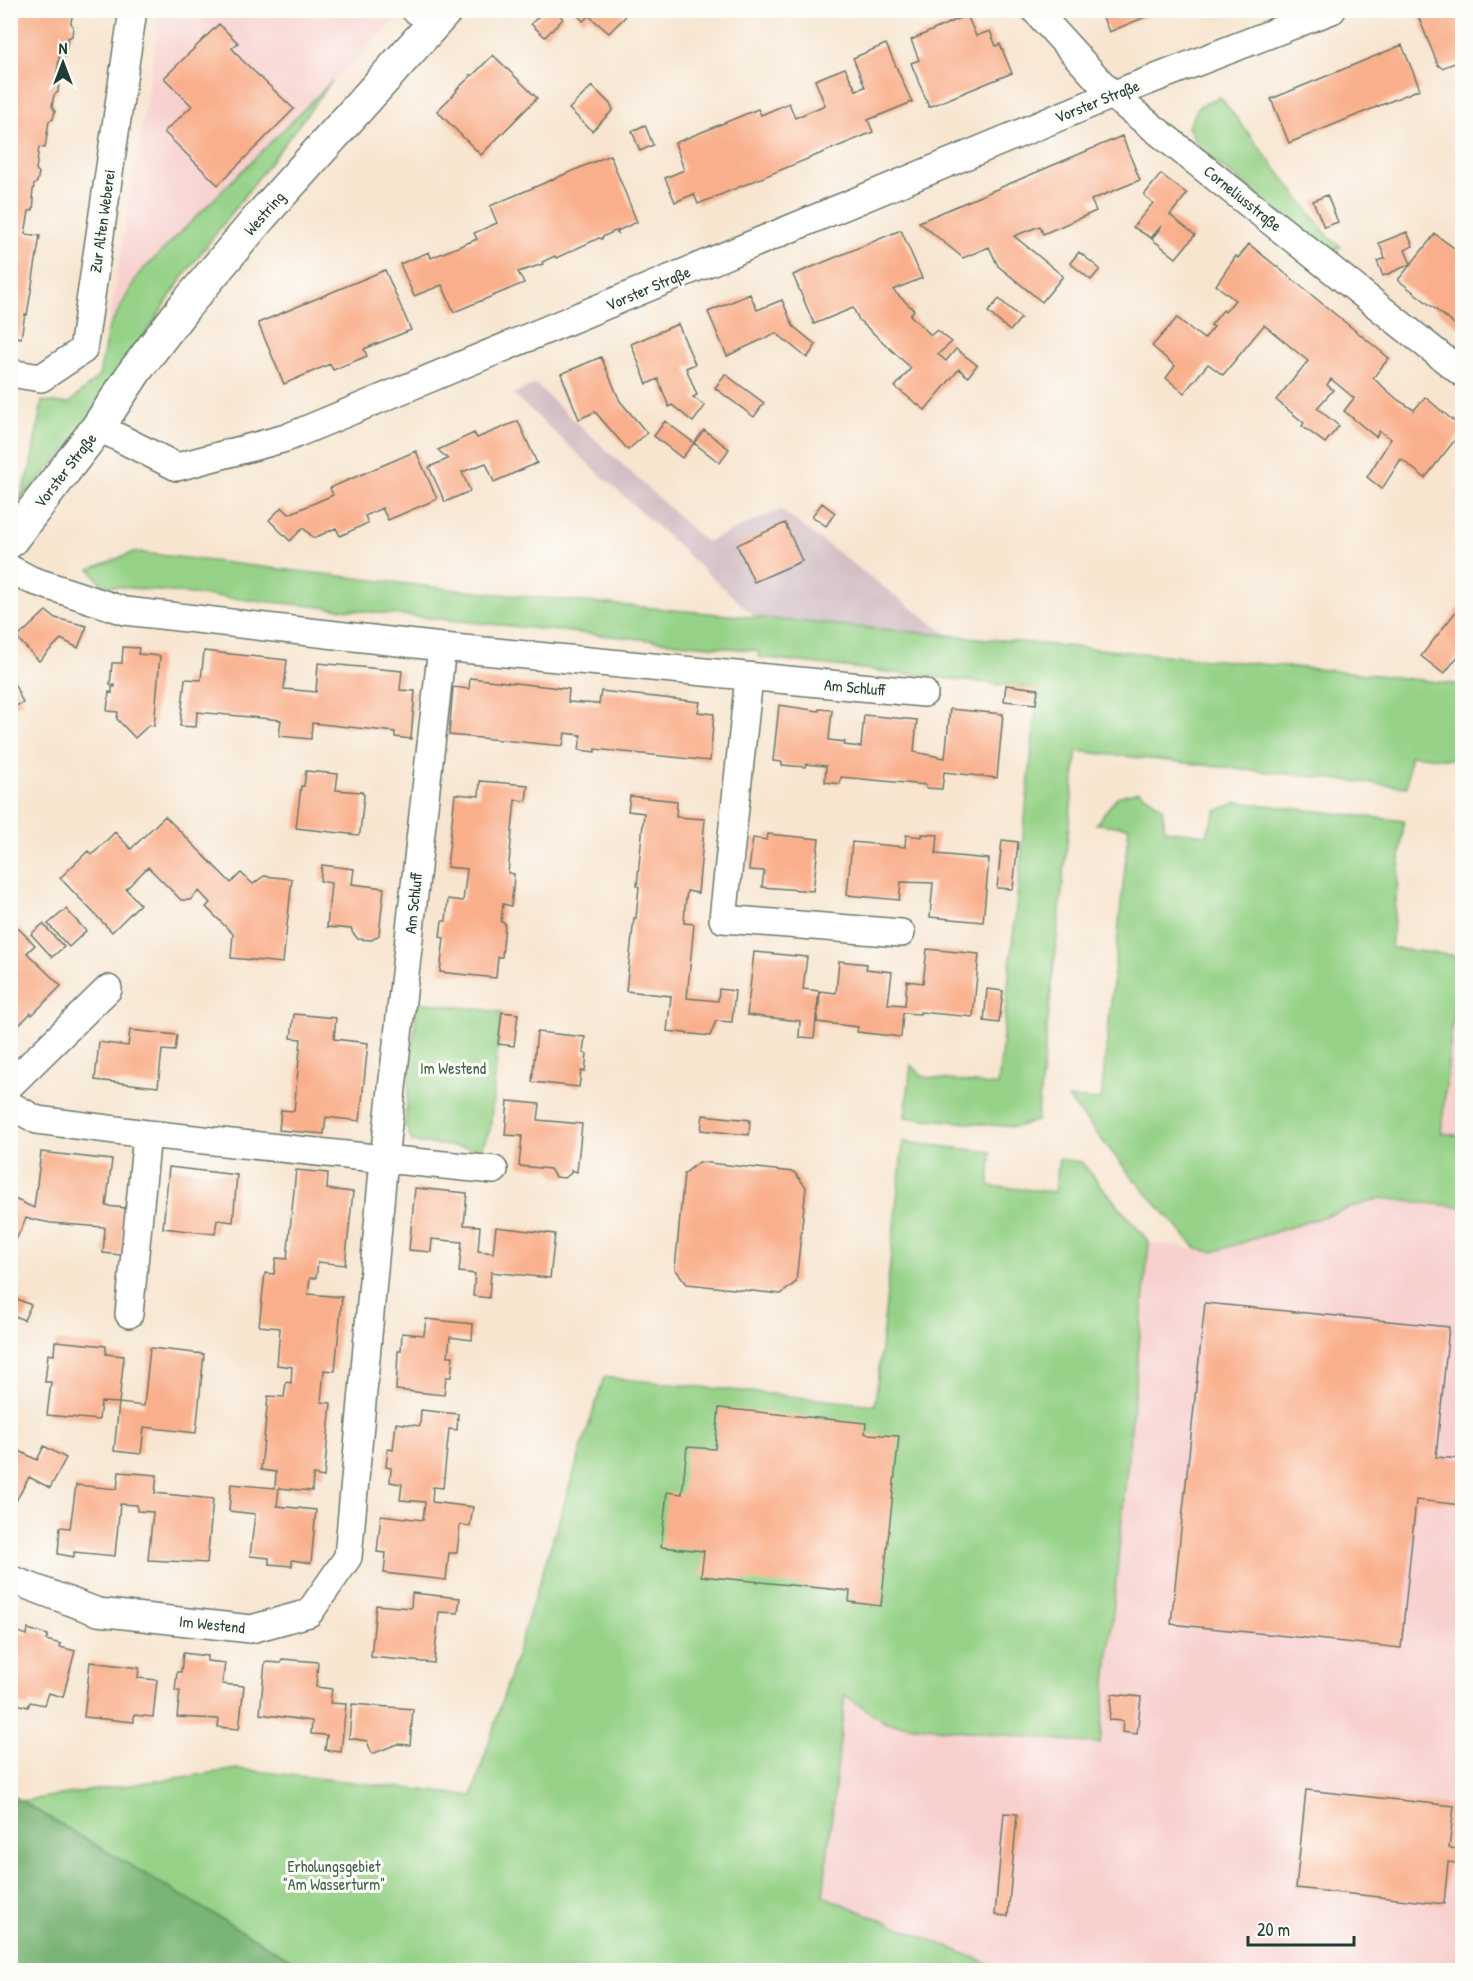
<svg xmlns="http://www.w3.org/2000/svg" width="1473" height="1981" font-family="'Patrick Hand',sans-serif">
  <rect width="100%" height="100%" fill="#fdfcf7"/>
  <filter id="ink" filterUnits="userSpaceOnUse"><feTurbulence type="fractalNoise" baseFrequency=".0167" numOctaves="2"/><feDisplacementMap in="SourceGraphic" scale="12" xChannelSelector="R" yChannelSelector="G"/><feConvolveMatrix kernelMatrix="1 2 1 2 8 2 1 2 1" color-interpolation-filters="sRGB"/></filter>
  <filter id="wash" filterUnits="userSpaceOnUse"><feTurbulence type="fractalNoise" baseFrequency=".008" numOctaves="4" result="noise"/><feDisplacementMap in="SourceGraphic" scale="24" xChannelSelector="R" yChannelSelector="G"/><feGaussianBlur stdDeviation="1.35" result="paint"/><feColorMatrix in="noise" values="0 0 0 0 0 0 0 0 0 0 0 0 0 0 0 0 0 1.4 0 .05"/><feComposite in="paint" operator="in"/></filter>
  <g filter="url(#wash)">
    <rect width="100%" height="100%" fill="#f7e5d0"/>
    <path fill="#f7d0ce" d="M161,11H335L396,21L332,81L138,274L108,330Z
      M1459,956H1462V1136L1441,1133Z
      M1381,1198L1462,1207V1970H1004L823,1896L845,1695L1100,1744L1149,1242L1213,1252Z"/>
    <path fill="#d2bec4" d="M535,384L706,542L781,510L948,635L756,618L513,394Z"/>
    <path fill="#95d287" stroke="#5a885e" stroke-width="1.5" d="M332,81L182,278L81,434L20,500L30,470L42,401L68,404L99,376L108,330L138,275Z
      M1220,97L1329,237L1341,247L1329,252L1200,150L1188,127L1199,106Z
      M134,552L467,591L1359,673L1462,685V760L1410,755L1407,787L1077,751L1037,1121L1015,1127L905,1117L911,1065L924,1077L998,1086L1038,689L758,657L759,651L102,585L90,569Z
      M1139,791L1162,807L1165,830L1206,835L1216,811L1238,802L1404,821L1391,948L1459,956L1441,1133L1462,1136V1207L1381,1198L1213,1252L1197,1249L1133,1178L1068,1098L1101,1100L1129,827L1096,824L1117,797Z
      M417,1002L501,1012L490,1130L481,1149L412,1142L405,1124Z
      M903,1142L991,1152L989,1186L1055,1192L1059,1159L1081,1162L1149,1242L1100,1744L886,1723L845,1695L823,1896L1004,1970H308L21,1801L238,1769L472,1796L604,1377L875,1405Z"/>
    <path fill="#78b474" stroke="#4c7854" stroke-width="1.5" d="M11,1795L21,1801L308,1970H11Z"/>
    <g id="blocks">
      <path fill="#f9af8b" d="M10,10H73L71,23L73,27L72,36L68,38L65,57H59L56,80L59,83L58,92L54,95L52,106L55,111L53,119L49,121L45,148L39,147L36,170L39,173L37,182L34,185L32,197L34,200L33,210L29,211L25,234L40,236L27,315L25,314L21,338L10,336Z
        M545,10H555L563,19L545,37L531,24Z
        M573,10H619L625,17L609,33L589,16L583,21Z
        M1100,10H1160V11L1109,32Z
        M1431,10H1462V66L1457,62L1442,68L1438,65L1418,16Z
        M967,15L976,36L990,31L996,46L1000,44L1012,73L929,107L911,63L919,60L911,40Z
        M219,24L238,43L232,48L241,59L294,109L218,185L164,132L192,106L164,78Z
        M886,44L912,102L868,120L873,132L698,204L694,194L675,202L665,178L684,170L675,143L758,109L761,115L789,103L795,118L825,105L815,80L845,68L856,90L865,87L853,58Z
        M1402,45L1420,89L1289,143L1271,99Z
        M493,55L537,98L481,155L437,111L457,91L456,90L471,76L470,75H473Z
        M592,86L611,105L613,110L592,131L569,109Z
        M645,125L653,145L640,151L632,131Z
        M1122,136L1140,180L1091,200L1096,211L1043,234L1040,226L1014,236L1063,276L1042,302L998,266L989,247L963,258L919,222Z
        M610,155L637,222L617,231L618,233L615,231L602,237V239L599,238L556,258L555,256L542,262L543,264L540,265L518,272L524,283L454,312L442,285L414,296L400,264L429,252L431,258L477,239L474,233L497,223L490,206Z
        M1161,174L1187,194L1170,215L1195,235L1176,258L1152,239L1162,225L1151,238L1133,227L1153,203L1144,195Z
        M1327,195L1338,222L1324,227L1313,201Z
        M901,230L922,278L893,290L914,310L910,315L931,335L937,330L952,342L938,354L946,361L956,349L977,365L968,377L959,369L925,410L895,387L911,368L859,320L853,308L814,324L793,275Z
        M1407,232L1413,246L1405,250L1411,264L1435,234L1462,254V330L1398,280L1411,264L1383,276L1377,261L1385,258L1379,243Z
        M1249,244L1389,358L1373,378L1398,400L1414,410L1425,397L1462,428V431L1425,478L1401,459L1382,489L1367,477L1391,439L1379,431L1376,437L1344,411L1354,398L1331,379L1327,385L1333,390L1317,408L1339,426L1325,443L1302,426L1304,423L1276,400L1308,361L1264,325L1223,375L1208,364L1184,393L1166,378L1175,366L1152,346L1177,318L1204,339L1214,327L1211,325L1223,310L1225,312L1235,300L1216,285L1236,256L1238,258Z
        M1079,252L1100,269L1091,280L1070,263Z
        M385,270L411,330L364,349L367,356L333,370L330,364L284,384L258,323Z
        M750,294L757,310L782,300L793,326L816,345L807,358L776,333L727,356L708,312Z
        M999,299L1021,318L1010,331L988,312Z
        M678,324L695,364L686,368L697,395L693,397L705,406L693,422L672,405L669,407L658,379L647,384L631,344Z
        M601,357L620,401L647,433L628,450L595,412L579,419L561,374Z
        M725,374L764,403L754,417L715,388Z
        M518,421L537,463L494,482L486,463L462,472L470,491L445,502L429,467L448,459L438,450L474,433L477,438Z
        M665,421L694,443L682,458L654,436Z
        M704,430L729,449L720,463L694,443Z
        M416,451L437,499L388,520L382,508L365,516L368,523L340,536L336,528L314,538L303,528L290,541L269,520L282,507L289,514L333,495L330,488Z
        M822,503L835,513L826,526L812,516Z
        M785,523L802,561L754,582L737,545Z
        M1462,604V651L1444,674L1421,656Z
        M46,611L55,618L87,626L78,648L61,639L39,661L17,638Z
        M123,647L139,648L138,654L160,656L154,726L149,725L135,738L117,719L118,712L107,711L109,692L112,693V687H115V685H110L112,663H122Z
        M204,651L287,660L284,689L316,692L318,663L402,671L400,690L415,691L411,739L395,737V732L312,723L311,739L279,736L281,720L197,712L196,727L180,726L185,679L201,680Z
        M10,674L23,703L10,708Z
        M470,678L569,689L568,702L583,703L599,704L601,691L700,702L698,712L714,714L710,761L595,749V752L579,750L581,735L565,733L563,746L449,735L453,687L469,689Z
        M1006,685L1038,689L1036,704L1004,701Z
        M779,705L819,711V709L832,710L829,740L845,742L844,745L861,747L864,715L917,720L914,752L945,758L950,709L1003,714L997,778L944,772L942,789L926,788V785L841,777L840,784L825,782L826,766L806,764L805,767L782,765V762L773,761Z
        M306,771L338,774L336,790L362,792L364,795L360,833L358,835L296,828L301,786H304Z
        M480,781L528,785L526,801L515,800L508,873L514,874L513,890L511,906L503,904L501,922L505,923L502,957H498L496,978L440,972L444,938L440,937L442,921H446L448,899L463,901L467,869L447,867L455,794L479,796Z
        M630,796L677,801L676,817L705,819L698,893L687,891L685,907L684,923L694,924L687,998L718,1001L719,989L735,991L732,1022L716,1021L710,1036L667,1031L671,996L626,991L634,918H636L639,887L637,886L644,813L628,811Z
        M165,816L231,883L241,873L253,884L264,876L292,879L283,963L231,958L233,934L206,907L210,903L199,891L190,900H181L148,867L126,889L140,904L112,932L60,878L88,851L92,855L115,832L131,849Z
        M768,834L819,839L813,891L762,887L764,871L749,870L753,838L767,840Z
        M922,834L938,835L936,854L989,859L983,922L930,917L933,883L901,882L899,900L847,895L852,842L905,847L906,835L922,837Z
        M1002,840L1018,842L1013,889L997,888Z
        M322,865L354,869L352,884L384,888L379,935L372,940L358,939L352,932V929L327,927L331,883L320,881Z
        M66,909L86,931L69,947L48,924Z
        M14,924L35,945L27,953L61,986L32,1015L31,1013L16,1028L18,1029L10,1037V927Z
        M43,924L64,947L52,957L31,934Z
        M927,949L979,954L973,1017L920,1012V1014L903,1013L901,1037L857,1032L858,1027L817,1022L820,991L836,993L839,961L867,964L866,969L892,972L888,1004L905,1005L907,981L923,983Z
        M754,952L807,957L803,989L819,991L814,1038L799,1037L800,1021L747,1015Z
        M987,989L1003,991L999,1023L984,1021Z
        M502,1012L518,1014L514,1046L498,1044Z
        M294,1014L336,1018L334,1039L368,1043L360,1121L326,1117L324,1134L279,1130L281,1110L294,1111L301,1039L291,1038Z
        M130,1030L177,1035L175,1051L162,1050L158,1087L95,1080L99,1042L128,1046Z
        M537,1032L585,1037L583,1053L587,1054L585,1071H581L579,1087L532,1082Z
        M508,1101L540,1104L538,1120L582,1124L577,1172L571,1170V1173L565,1178L555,1177L550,1169L519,1166L522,1136L505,1135Z
        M703,1115L750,1120L749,1135L701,1130Z
        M41,1152L112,1160L106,1206L126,1208L121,1255L103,1253L105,1228L103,1227L51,1223L26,1218L16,1240L10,1237V1197L34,1208Z
        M699,1162L794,1172L806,1187L796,1282L781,1294L687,1284L675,1269L684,1174Z
        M169,1167L237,1175L233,1222L217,1220L215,1234L163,1228Z
        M296,1170L328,1173L327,1189L353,1192L345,1265L318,1262L316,1278H310L308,1294L342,1297L335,1371L324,1370L321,1402L331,1403L324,1477L313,1475L312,1491L279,1488L277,1506L316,1510L311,1563L292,1560V1566L269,1564V1558L250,1556L255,1514L229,1511L231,1484L275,1488L276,1472L261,1470L268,1396L284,1397L286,1382L291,1383L292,1367L277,1365L280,1328L259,1326L265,1273L274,1274L276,1258L287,1259Z
        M415,1188L467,1193L464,1225L480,1226L478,1251L493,1253L496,1227L555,1234L550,1278L491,1272L489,1298L473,1296L475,1274L459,1272L462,1242L432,1239L431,1252L409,1250Z
        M10,1296L31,1305L24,1320L10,1314Z
        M1205,1303L1449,1327L1436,1457L1462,1459V1505L1416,1500L1401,1648L1171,1624Z
        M426,1319L473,1324L472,1340L450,1337L448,1356H453L451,1377H446L444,1395L396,1390L398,1351H401L402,1333L424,1335Z
        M55,1341L106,1346V1354L124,1356L119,1403L101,1402L99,1420L47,1415L51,1382H45L48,1354L54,1355Z
        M150,1348L204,1354L196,1433L144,1427L141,1454L114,1451L119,1403L144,1406Z
        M719,1408L866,1423L865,1433L867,1434L899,1436L881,1606L849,1602L850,1591L701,1576L704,1551L661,1547L667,1492L682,1494L687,1447L715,1449Z
        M421,1410L458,1414L457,1430L449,1429L443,1488L433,1487L432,1502L473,1507L470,1526L460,1525L457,1553H449L446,1580L384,1573L386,1553L377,1552L381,1515L423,1520L425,1502L400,1500L402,1484L390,1482L391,1468L386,1467L388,1449L393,1450L396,1423L420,1426Z
        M10,1446L37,1460L44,1446L66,1458L50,1488L29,1477L16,1501L10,1498Z
        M119,1472L157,1475L155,1493L213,1499L207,1563L148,1560L153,1512L137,1511V1505L120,1504L115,1556L74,1552V1557L58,1554L60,1527L70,1528L76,1485L117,1489Z
        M412,1593L460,1598L458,1613L439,1612L434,1663L371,1657L376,1605L411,1608Z
        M28,1629L48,1635L46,1640L61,1644L60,1647L75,1651L63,1697L48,1693L44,1705L30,1702L28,1707L10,1702V1638L12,1630L27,1635Z
        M183,1653L207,1656V1661L225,1663L222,1684L244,1686L239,1729L218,1727L219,1719L177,1717L180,1691H175L177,1672H181Z
        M282,1659L318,1662L316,1687L332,1689L330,1703L346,1704L341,1752L325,1750L327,1735L311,1734L312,1721L260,1714L265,1662L281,1663Z
        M90,1662L139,1668L138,1678L157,1680L153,1717L134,1715V1722L84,1717Z
        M1112,1694L1141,1697L1137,1734L1122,1732L1123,1721L1109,1720Z
        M352,1704L413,1709L410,1745L397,1744L372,1754L367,1741L349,1738Z
        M1306,1790L1454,1806L1449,1848L1462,1849V1864L1448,1862L1444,1904L1296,1888Z
        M1004,1813L1017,1814L1008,1916L995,1915Z"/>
    </g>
  </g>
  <g filter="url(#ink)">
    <use href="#blocks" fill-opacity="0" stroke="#6b786b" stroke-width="1.5"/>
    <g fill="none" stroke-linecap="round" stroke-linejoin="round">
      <defs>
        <path id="street" d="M415,10L440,16
          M1035,10L1112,95L1462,373
          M10,373L41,378L83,350L133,10
          M98,427L177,467L286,438L1112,95L1332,10
          M10,569L31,580L125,611L442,647L924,693
          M442,647L384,1159L494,1170
          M749,678L723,919L901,933
          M10,1085L108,989
          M10,1105L37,1120L147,1134L384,1159L348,1557L309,1613L251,1629L98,1612L10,1579
          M129,1314L147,1134"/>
        <path id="secondary" d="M10,541L98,427L135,371L185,306L260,217L446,10"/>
      </defs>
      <use href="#street" stroke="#6b786b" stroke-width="30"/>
      <use href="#secondary" stroke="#6b786b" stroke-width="36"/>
      <use href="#street" stroke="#fff" stroke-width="27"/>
      <use href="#secondary" stroke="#fff" stroke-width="33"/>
    </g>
  </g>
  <g text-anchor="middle" stroke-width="6" stroke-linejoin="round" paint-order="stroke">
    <g font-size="16" fill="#1f3d34" stroke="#fdfcf7">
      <text transform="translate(1097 101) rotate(-22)" y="6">Vorster Straße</text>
      <text transform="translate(1243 198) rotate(39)" y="6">Corneliusstraße</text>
      <text transform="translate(264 213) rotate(-49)" y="6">Westring</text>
      <text transform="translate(102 221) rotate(-82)" y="6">Zur Alten Weberei</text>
      <text transform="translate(648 288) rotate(-23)" y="6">Vorster Straße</text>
      <text transform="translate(65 470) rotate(-52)" y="6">Vorster Straße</text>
      <text transform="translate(855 687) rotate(5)" y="6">Am Schluff</text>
      <text transform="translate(413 903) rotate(-84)" y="6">Am Schluff</text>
      <text transform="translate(212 1624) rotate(6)" y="6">Im Westend</text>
    </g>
    <g font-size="16" fill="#3c6249" stroke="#fdfcf7">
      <text x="453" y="1074">Im Westend</text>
      <text x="334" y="1872">Erholungsgebiet<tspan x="334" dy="18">"Am Wasserturm"</tspan></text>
    </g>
  </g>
  <rect width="1473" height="1981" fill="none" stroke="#fdfcf7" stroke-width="36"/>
  <g transform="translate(63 63)" stroke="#fdfcf7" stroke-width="4.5" paint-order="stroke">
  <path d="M0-4.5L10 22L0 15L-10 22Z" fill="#1f3d34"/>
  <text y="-9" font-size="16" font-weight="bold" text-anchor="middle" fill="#1f3d34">N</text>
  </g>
  <path d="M1248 1936v9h106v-9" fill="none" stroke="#1f3d34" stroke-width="3"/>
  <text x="1257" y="1936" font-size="18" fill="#1f3d34" stroke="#fdfcf7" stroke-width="4.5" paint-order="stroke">20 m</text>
</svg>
